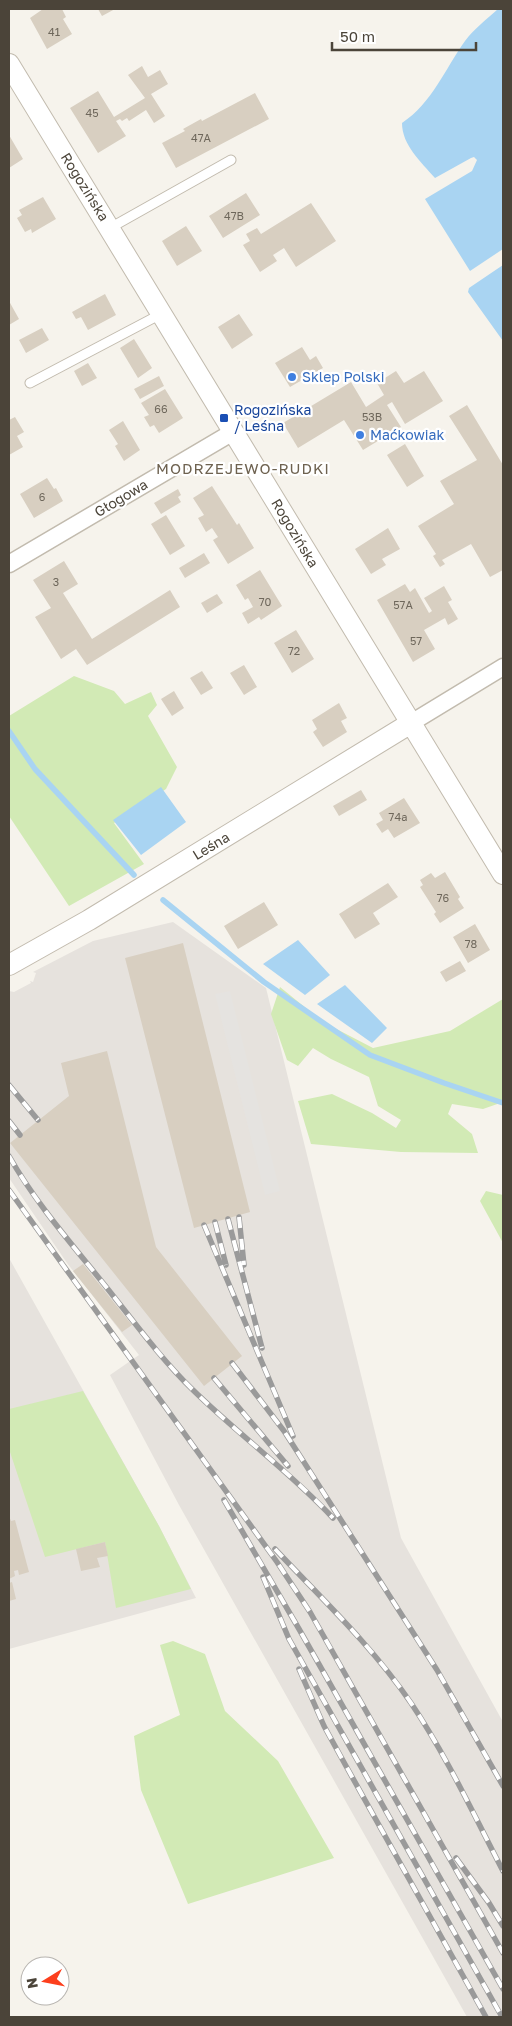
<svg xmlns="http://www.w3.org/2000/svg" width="512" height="2026" font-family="'Golos Text',sans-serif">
  <rect width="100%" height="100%" fill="#f6f3ec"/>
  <path fill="#e6e2dd" d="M173,922L266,988L401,1538L503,1722V2017H467L179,1505L110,1375L139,1355L67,1263L9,1178V991L14,992L31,983L30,981L33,982L36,973L33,972L93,941Z
    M9,1258L159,1526L196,1598L9,1649Z"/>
  <path fill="#d2eab5" d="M74,676L114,691L125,704L151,692L157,705L148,716L177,767L166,789L114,823L144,864L69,906L9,816V716Z
    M280,987L323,1022L373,1048L450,1031L503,999V1102L483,1109L452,1104L448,1114L472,1134L478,1153L401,1152L311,1144L298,1101L332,1094L372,1113L396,1128L401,1120L378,1106L369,1077L331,1059L313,1048L298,1066L287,1060L271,1014Z
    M486,1191L503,1195V1243L480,1201Z
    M83,1391L159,1526L191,1589L116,1608L105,1542L45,1557L9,1449V1409Z
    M173,1641L205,1654L225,1711L278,1761L334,1858L188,1904L141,1790L134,1736L180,1715L160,1645Z"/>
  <path fill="#e5e3e0" d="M230,991L280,1191L265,1195L215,994Z"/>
  <path fill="#a9d4f2" d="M498,9H503V249L470,271L425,199L472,171L477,160L474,157L471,158L435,178C421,162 402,145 402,123C432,103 445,69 465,41C474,29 487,19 498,9Z
    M503,265V341L468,292L469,288Z
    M161,787L186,822L141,855L113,820Z
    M298,940L330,975L305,995L263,964Z
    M345,985L387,1028L372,1043L317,1004Z"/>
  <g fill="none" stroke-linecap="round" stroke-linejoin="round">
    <path stroke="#a9d4f2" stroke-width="5.5" d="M9,731L35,769L134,875
      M163,900L264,982L370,1055L444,1083L503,1103"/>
  </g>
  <path fill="#d8cfc1" d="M43,9H62L66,17L63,19L72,34L47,49L30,18Z
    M98,9H115L102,16Z
    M142,66L148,77L160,70L168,84L151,94L165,116L154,123L146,110L129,121L127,118L122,121L120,119L116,121L126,136L98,153L70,108L98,91L114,117L145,98L128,75Z
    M255,93L269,119L176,168L162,143L185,131L183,129L201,119L202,121Z
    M9,135L23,159L9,168Z
    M246,193L260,215L223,238L209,216Z
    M43,197L56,219L32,233L31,229L25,232L17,218L22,215L19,210Z
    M311,203L336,241L296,267L284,248L273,255L277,261L260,272L243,245L250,241L246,234L257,228L261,234Z
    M186,226L202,251L177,266L162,241Z
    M105,294L116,315L88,330L81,317L76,319L72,312Z
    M9,301L19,319L9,325Z
    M239,314L253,335L232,349L218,327Z
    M42,328L49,340L26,353L19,340Z
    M134,339L152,368L138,378L120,348Z
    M302,347L310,360L316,356L323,368L290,387L275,363Z
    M88,363L97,378L82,386L74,371Z
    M396,371L404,383L424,371L443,401L405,424L392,402L387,405L401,427L363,450L344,420L298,448L283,423L351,382L366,407L384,395L377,383Z
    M159,376L164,386L140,399L134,389Z
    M165,389L183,418L159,433L154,425L150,427L144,417L149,415L141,403Z
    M467,405L503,465V570L490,577L471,544L442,560L445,564L440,567L433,556L436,554L418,526L454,504L440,481L477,460L449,416Z
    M15,417L24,432L17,436L23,447L9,455V420Z
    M123,421L140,450L124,461L115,446L118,444L109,430Z
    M405,444L424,476L407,487L387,455Z
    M47,478L54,489L56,488L63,501L34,518L20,494Z
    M212,486L237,525L239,523L254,548L228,564L213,540L218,537L212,528L206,532L198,518L204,515L193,498Z
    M178,489L181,495L178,497L181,502L161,514L154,503Z
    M166,515L185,546L170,555L151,524Z
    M388,528L400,549L382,559L386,565L371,574L355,549Z
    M204,553L210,563L185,578L179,568Z
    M64,561L78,584L63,593L92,639L170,590L180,607L87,665L76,649L61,659L35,617L51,608L33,580Z
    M260,570L282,606L261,620L259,617L248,624L242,613L253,607L248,598L245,600L236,585Z
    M405,584L410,592L415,588L429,613L432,611L424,598L444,586L452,600L448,602L458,619L448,625L445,618L424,630L435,649L413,662L377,600Z
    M217,594L223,603L207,613L201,603Z
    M296,630L314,659L292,673L274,643Z
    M244,665L257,687L244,695L230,673Z
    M202,671L213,688L201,695L190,678Z
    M174,691L184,708L172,716L161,699Z
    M339,703L347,718L341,721L347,732L323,747L313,732L317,729L312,720Z
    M361,790L367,800L339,816L333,806Z
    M404,798L420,823L394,838L388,829L382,833L376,824L383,820L379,813Z
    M445,872L460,897L458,899L464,908L440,923L434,914L436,912L420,887L423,885L420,880L431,873L435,878Z
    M388,883L398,897L373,913L380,924L355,939L339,914Z
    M264,902L278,925L238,949L224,926Z
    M475,924L490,950L468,963L453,937Z
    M183,943L250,1212L194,1228L125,958Z
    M460,961L466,971L446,982L440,972Z
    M107,1051L156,1247L242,1356L204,1386L10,1143L69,1096L61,1063Z
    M83,1264L132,1325L122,1332L73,1271Z
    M9,1516L11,1521L15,1520L29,1572L19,1575L18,1570L14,1571L15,1576L9,1579Z
    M105,1542L108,1556L97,1558L100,1567L81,1571L76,1549Z
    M12,1582L16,1599L9,1601V1583Z"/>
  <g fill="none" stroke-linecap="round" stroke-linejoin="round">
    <defs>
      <path id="service" d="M110,228L231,160
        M30,383L161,314"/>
      <path id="minor" d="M9,564L233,432
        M411,723L503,667"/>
      <path id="tertiary" d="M9,64L503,874
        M9,965L89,920L411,723"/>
    </defs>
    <use href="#service" stroke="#c2bbae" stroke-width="11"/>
    <use href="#minor" stroke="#c2bbae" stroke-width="19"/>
    <use href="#tertiary" stroke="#c2bbae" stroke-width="22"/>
    <use href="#service" stroke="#fff" stroke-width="9"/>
    <use href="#minor" stroke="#fff" stroke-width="16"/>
    <use href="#tertiary" stroke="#fff" stroke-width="20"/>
    <defs>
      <path id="rail" d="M9,1085L38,1120
        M9,1121L20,1135
        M9,1156C35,1202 70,1242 103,1283C132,1319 160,1358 193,1390C239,1435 290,1472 333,1518
        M9,1190L277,1562L310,1612L503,1953
        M239,1217L244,1265
        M228,1219L262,1348
        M215,1222L226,1265
        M204,1225L293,1436
        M232,1363L284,1431L405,1620L437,1670L503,1786
        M214,1378L288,1466
        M224,1500L299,1629L503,1989
        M275,1549C322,1599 372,1646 411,1703C446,1755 474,1815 503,1871
        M263,1577L289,1639L502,2017
        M299,1669L324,1726L346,1766L486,2017
        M456,1858L489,1903L503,1926"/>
    </defs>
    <use href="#rail" stroke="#9a9a9a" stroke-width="5.5"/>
    <use href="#rail" stroke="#fff" stroke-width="4" stroke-dasharray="11" stroke-linecap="butt"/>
  </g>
  <g fill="#3f7fe0" stroke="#fff" stroke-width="2">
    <circle cx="292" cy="377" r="5"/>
    <circle cx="360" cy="435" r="5"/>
  </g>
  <rect fill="#1a4fb4" stroke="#fff" stroke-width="2" x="219" y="413" width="10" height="10" rx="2.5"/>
  <g text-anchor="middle" stroke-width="4.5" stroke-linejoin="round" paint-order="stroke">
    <g font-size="11" fill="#6e675b">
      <text x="54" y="36">41</text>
      <text x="92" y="117">45</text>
      <text x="201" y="142">47A</text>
      <text x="234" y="220">47B</text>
      <text x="161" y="413">66</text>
      <text x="372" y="421">53B</text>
      <text x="42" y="501">6</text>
      <text x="56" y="586">3</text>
      <text x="265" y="606">70</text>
      <text x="403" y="609">57A</text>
      <text x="416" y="645">57</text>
      <text x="294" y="655">72</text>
      <text x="398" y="821">74a</text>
      <text x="443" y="902">76</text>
      <text x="471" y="948">78</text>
    </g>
    <g font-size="14" fill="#4b4439" stroke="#fff">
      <text transform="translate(85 187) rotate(58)" y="5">Rogozińska</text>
      <text transform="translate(121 498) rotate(-31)" y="5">Głogowa</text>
      <text transform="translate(295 533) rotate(59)" y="5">Rogozińska</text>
      <text transform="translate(211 846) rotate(-31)" y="5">Leśna</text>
    </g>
    <g font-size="14" fill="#366cbe" stroke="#fff" text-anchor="start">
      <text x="302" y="382">Sklep Polski</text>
      <text x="370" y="440">Maćkowiak</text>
    </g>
    <g font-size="14" fill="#164399" stroke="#fff" text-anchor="start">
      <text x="234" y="415">Rogozińska<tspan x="234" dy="16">/ Leśna</tspan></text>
    </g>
    <g font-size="15" letter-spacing="1" fill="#6e6250" stroke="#fff">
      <text x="243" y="474">MODRZEJEWO-RUDKI</text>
    </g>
  </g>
  <rect width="512" height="2026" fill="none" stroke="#4b4439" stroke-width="20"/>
  <g transform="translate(45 1981) rotate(260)"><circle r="24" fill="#ffffff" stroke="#b7b4b0"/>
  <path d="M0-4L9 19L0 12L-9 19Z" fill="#fc3f1d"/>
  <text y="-8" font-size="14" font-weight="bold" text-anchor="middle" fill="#4b4439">N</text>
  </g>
  <path d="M332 42v8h144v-8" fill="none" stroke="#4b4439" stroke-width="2.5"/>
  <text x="340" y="42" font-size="15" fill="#4b4439" stroke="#ffffff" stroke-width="4" paint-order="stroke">50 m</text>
</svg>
